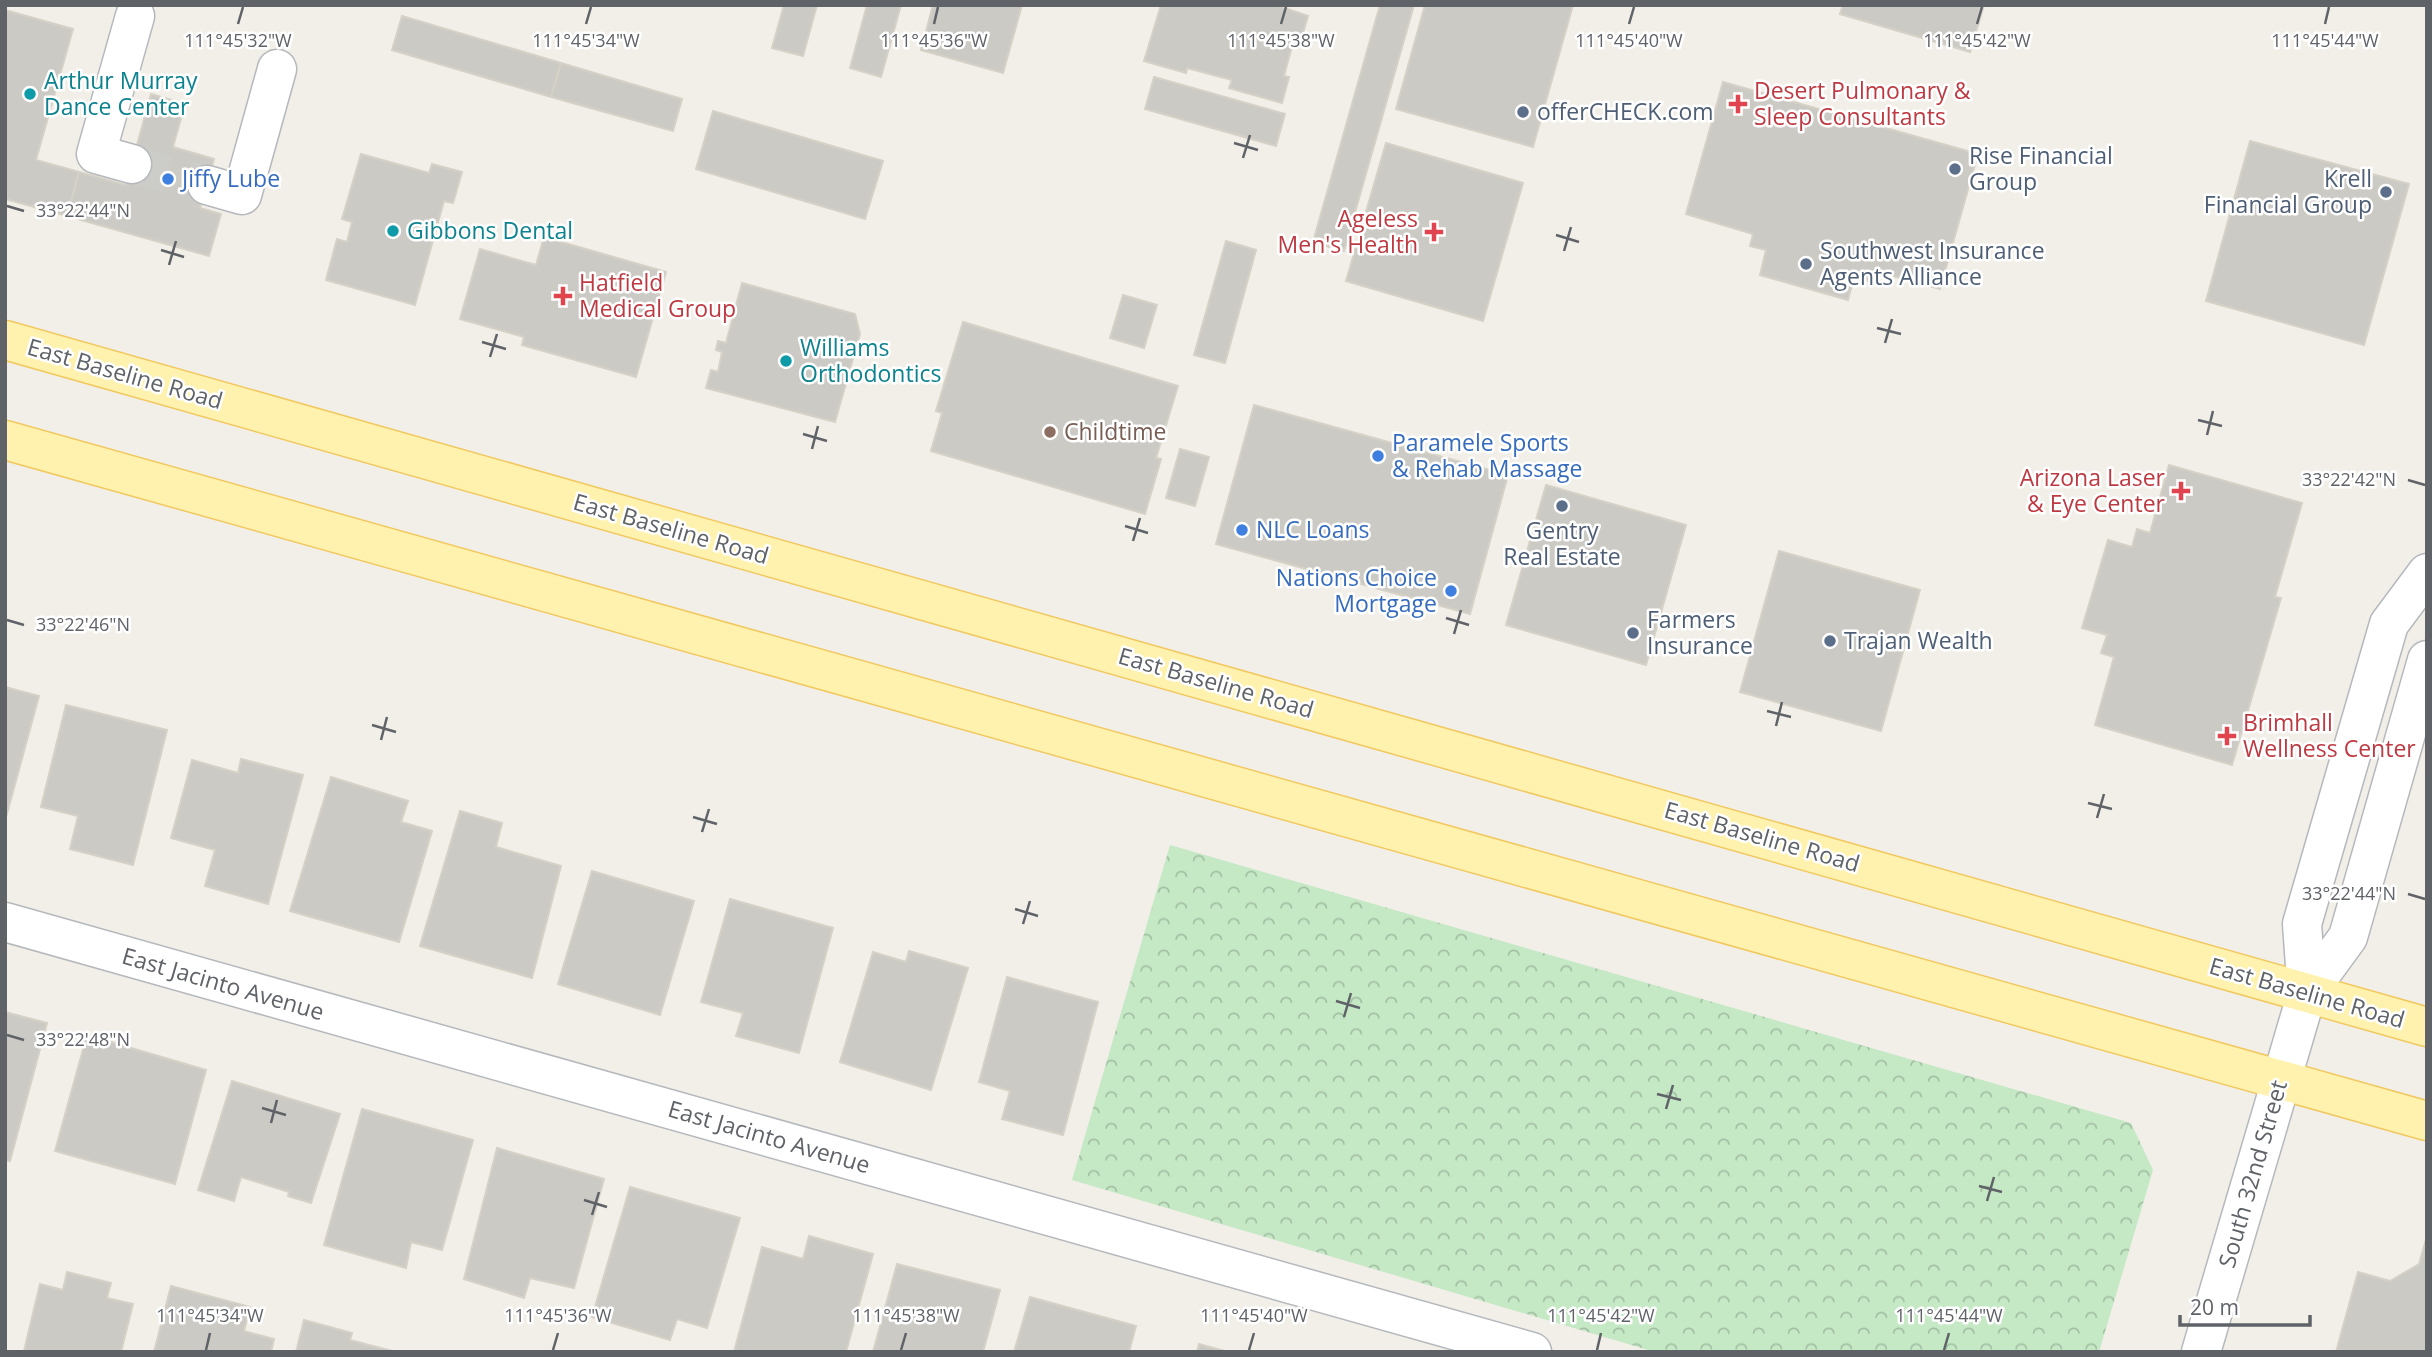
<svg xmlns="http://www.w3.org/2000/svg" width="2432" height="1357" font-family="'Open Sans',sans-serif">
  <defs>
    <pattern id="forest-crowns" width="20" height="18" patternUnits="userSpaceOnUse" patternTransform="scale(1.75)"><rect width="20" height="18" fill="#c5e8c5"/><path d="M2 6a3 3 0 1 1 6 0M12 15a3 3 0 1 1 6 0" fill="none" stroke="#a3c0a4"/></pattern>
  </defs>
  <rect width="100%" height="100%" fill="#f1efe8"/>
  <path fill="url(#forest-crowns)" d="M1170,845L2131,1123L2153,1170L2099,1352H1655L1072,1180Z"/>
  <path fill="#cccac5" stroke="#d6d1c6" stroke-width="2" d="M784,5H817L803,56L772,48Z
    M867,5H901L881,77L850,68Z
    M933,5H1022L1003,73L921,50Z
    M1161,5H1276L1308,16L1299,47L1292,46L1284,76L1289,77L1282,103L1229,88L1232,80L1187,68L1186,73L1144,61Z
    M1380,5H1414L1344,251L1313,242Z
    M1425,5H1573L1533,147L1396,109Z
    M1843,5H1984L1970,52L1840,14Z
    M5,10L73,29L36,160L79,172L67,216L5,199Z
    M402,16L561,63L551,97L392,50Z
    M561,63L682,99L673,131L551,97Z
    M1154,77L1285,114L1276,146L1145,109Z
    M1723,82L1978,154L1940,289L1875,271L1872,282L1854,277L1848,300L1760,275L1766,250L1750,246L1753,234L1686,214Z
    M151,94L185,104L173,147L214,159L200,208L221,214L209,256L67,216L79,172L126,185Z
    M713,111L883,161L865,219L696,169Z
    M2250,141L2409,184L2364,345L2206,301Z
    M1386,143L1523,183L1483,321L1346,281Z
    M361,154L429,173L432,164L462,172L453,203L444,201L415,305L326,280L337,239L347,242L352,222L342,219Z
    M544,237L666,272L636,377L522,345L524,337L460,319L480,249L536,265Z
    M1226,241L1256,250L1225,363L1194,355Z
    M742,283L855,314L860,334L835,422L706,388L711,370L718,372L722,352L716,350L718,341L726,343Z
    M1123,295L1157,305L1144,348L1110,338Z
    M963,322L1178,386L1156,458L1161,459L1145,514L931,451L942,413L936,411Z
    M1254,405L1508,475L1470,614L1216,544Z
    M1180,449L1209,457L1195,506L1166,498Z
    M2169,465L2302,503L2275,597L2281,598L2232,765L2095,725L2114,657L2101,653L2107,635L2082,628L2108,540L2132,547L2137,529L2150,533Z
    M1546,485L1686,525L1646,665L1506,625Z
    M1779,551L1920,590L1881,731L1740,692Z
    M5,687L39,696L5,821Z
    M66,705L167,730L133,865L70,849L78,816L41,807Z
    M241,759L303,775L268,904L205,886L215,850L171,838L192,760L238,773Z
    M331,777L408,801L401,822L432,831L399,942L290,911Z
    M460,811L502,823L496,847L561,866L532,978L420,946Z
    M592,871L694,901L660,1015L558,984Z
    M730,899L833,928L799,1053L736,1036L743,1013L701,1002Z
    M909,951L968,968L931,1090L840,1062L873,952L906,962Z
    M1007,977L1098,1002L1063,1135L1002,1119L1010,1091L979,1082Z
    M5,1012L47,1023L10,1161L5,1160Z
    M87,1035L206,1070L175,1184L55,1151Z
    M232,1081L340,1114L311,1203L288,1196L289,1192L241,1177L234,1201L198,1190Z
    M362,1109L473,1140L442,1250L411,1242L406,1268L324,1245Z
    M497,1148L604,1179L574,1288L530,1278L524,1298L464,1279Z
    M630,1187L740,1218L707,1328L677,1319L670,1340L592,1317Z
    M809,1236L873,1254L846,1352H734L762,1247L803,1259Z
    M2427,1236V1352H2336L2358,1272L2390,1281L2419,1264Z
    M897,1264L1000,1290L983,1352H873Z
    M67,1272L111,1283L107,1298L133,1304L121,1352L24,1351L40,1284L63,1290Z
    M171,1286L250,1307L244,1331L274,1339L271,1352H154Z
    M1030,1297L1136,1326L1129,1352H1014Z
    M304,1320L352,1333L350,1340L396,1352H296Z
    M1199,1344L1228,1352H1197Z"/>
  <g fill="none" stroke-linecap="round" stroke-linejoin="round">
    <path stroke="#ccccc8" stroke-width="38" stroke-dasharray="38 19" stroke-linecap="butt" d="M132,164L207,185"/>
    <defs>
      <path id="minor" d="M132,164L96,154L135,16
        M207,185L242,195L277,69
        M5,922L1532,1352
        M2307,993L2302,924L2389,624L2427,573
        M2201,1352L2307,993L2348,937L2427,660"/>
      <path id="major" d="M5,340L2427,1027
        M5,440L2427,1121"/>
    </defs>
    <use href="#minor" stroke="#b5b8bc" stroke-width="41"/>
    <use href="#major" stroke="#f2c960" stroke-width="41"/>
    <use href="#minor" stroke="#fff" stroke-width="38"/>
    <use href="#major" stroke="#fff2af" stroke-width="38"/>
  </g>
  <path fill="none" stroke="#5f6368" stroke-width="2.5" d="M238,24L243,7M586,24L591,7M934,24L938,7M1281,24L1286,7M1629,24L1634,7M1977,24L1982,7M2325,24L2329,7M1234,143L1258,150M1243,158L1250,135M7,206L24,211M1556,235L1579,242M161,250L184,257M1564,251L1571,227M169,265L176,241M1877,328L1901,334M482,342L506,349M1885,343L1892,319M490,357L497,334M2198,420L2222,426M803,434L827,441M2207,435L2213,411M812,449L818,426M2408,480L2425,485M1125,526L1148,533M1133,541L1140,518M1446,618L1469,625M7,620L24,625M1454,634L1461,610M1767,711L1791,717M372,725L396,732M1776,726L1782,702M381,740L387,717M2088,803L2112,809M693,817L717,824M2097,818L2104,794M702,832L709,809M2408,894L2425,899M1015,909L1038,916M1023,924L1030,901M1336,1001L1360,1008M1344,1017L1351,993M7,1035L24,1040M1657,1094L1681,1100M262,1108L286,1115M1666,1109L1673,1085M271,1123L277,1100M1979,1186L2002,1192M584,1200L607,1207M1987,1201L1994,1177M592,1215L599,1192M206,1350L210,1333M553,1350L558,1333M901,1350L906,1333M1249,1350L1254,1333M1597,1350L1601,1333M1944,1350L1949,1333"/>
  <g fill="#0f9aa8" stroke="#fff" stroke-width="2.5">
    <circle cx="30" cy="94" r="7"/>
    <circle cx="393" cy="231" r="7"/>
    <circle cx="786" cy="361" r="7"/>
  </g>
  <g fill="#e0444e" stroke="#fff" stroke-width="2.5">
    <path d="M1734.5 93.5h7v7h7v7h-7v7h-7v-7h-7v-7h7z"/>
    <path d="M1430.5 221.5h7v7h7v7h-7v7h-7v-7h-7v-7h7z"/>
    <path d="M559.5 285.5h7v7h7v7h-7v7h-7v-7h-7v-7h7z"/>
    <path d="M2177.5 480.5h7v7h7v7h-7v7h-7v-7h-7v-7h7z"/>
    <path d="M2223.5 725.5h7v7h7v7h-7v7h-7v-7h-7v-7h7z"/>
  </g>
  <g fill="#5c6f8a" stroke="#fff" stroke-width="2.5">
    <circle cx="1523" cy="112" r="7"/>
    <circle cx="1955" cy="169" r="7"/>
    <circle cx="2386" cy="192" r="7"/>
    <circle cx="1806" cy="264" r="7"/>
    <circle cx="1562" cy="506" r="7"/>
    <circle cx="1633" cy="633" r="7"/>
    <circle cx="1830" cy="641" r="7"/>
  </g>
  <g fill="#3f7fe0" stroke="#fff" stroke-width="2.5">
    <circle cx="168" cy="179" r="7"/>
    <circle cx="1378" cy="456" r="7"/>
    <circle cx="1242" cy="530" r="7"/>
    <circle cx="1451" cy="591" r="7"/>
  </g>
  <circle fill="#8d6e63" stroke="#fff" stroke-width="2.5" cx="1050" cy="432" r="7"/>
  <g text-anchor="middle" stroke-width="5" stroke-linejoin="round" paint-order="stroke">
    <g font-size="23" fill="#0d838f" stroke="#fff" text-anchor="start">
      <text x="44" y="89">Arthur Murray<tspan x="44" dy="26">Dance Center</tspan></text>
      <text x="407" y="239">Gibbons Dental</text>
      <text x="800" y="356">Williams<tspan x="800" dy="26">Orthodontics</tspan></text>
    </g>
    <g font-size="23" fill="#be3a42" stroke="#fff" text-anchor="start">
      <text x="1754" y="99">Desert Pulmonary &amp;<tspan x="1754" dy="26">Sleep Consultants</tspan></text>
      <text x="1418" y="227" text-anchor="end">Ageless<tspan x="1418" dy="26">Men's Health</tspan></text>
      <text x="579" y="291">Hatfield<tspan x="579" dy="26">Medical Group</tspan></text>
      <text x="2165" y="486" text-anchor="end">Arizona Laser<tspan x="2165" dy="26">&amp; Eye Center</tspan></text>
      <text x="2243" y="731">Brimhall<tspan x="2243" dy="26">Wellness Center</tspan></text>
    </g>
    <g font-size="23" fill="#4e5e75" stroke="#fff" text-anchor="start">
      <text x="1537" y="120">offerCHECK.com</text>
      <text x="1969" y="164">Rise Financial<tspan x="1969" dy="26">Group</tspan></text>
      <text x="2372" y="187" text-anchor="end">Krell<tspan x="2372" dy="26">Financial Group</tspan></text>
      <text x="1820" y="259">Southwest Insurance<tspan x="1820" dy="26">Agents Alliance</tspan></text>
      <text x="1562" y="539" text-anchor="middle">Gentry<tspan x="1562" dy="26">Real Estate</tspan></text>
      <text x="1647" y="628">Farmers<tspan x="1647" dy="26">Insurance</tspan></text>
      <text x="1844" y="649">Trajan Wealth</text>
    </g>
    <g font-size="23" fill="#366cbe" stroke="#fff" text-anchor="start">
      <text x="182" y="187">Jiffy Lube</text>
      <text x="1392" y="451">Paramele Sports<tspan x="1392" dy="26">&amp; Rehab Massage</tspan></text>
      <text x="1256" y="538">NLC Loans</text>
      <text x="1437" y="586" text-anchor="end">Nations Choice<tspan x="1437" dy="26">Mortgage</tspan></text>
    </g>
    <g font-size="23" fill="#5f6368" stroke="#fff">
      <text transform="translate(125 374) rotate(16)" y="8">East Baseline Road</text>
      <text transform="translate(671 529) rotate(16)" y="8">East Baseline Road</text>
      <text transform="translate(1216 683) rotate(16)" y="8">East Baseline Road</text>
      <text transform="translate(1762 837) rotate(16)" y="8">East Baseline Road</text>
      <text transform="translate(223 984) rotate(16)" y="8">East Jacinto Avenue</text>
      <text transform="translate(2307 993) rotate(16)" y="8">East Baseline Road</text>
      <text transform="translate(769 1137) rotate(16)" y="8">East Jacinto Avenue</text>
      <text transform="translate(2253 1174) rotate(-74)" y="8">South 32nd Street</text>
    </g>
    <g font-size="23" fill="#785e54" stroke="#fff" text-anchor="start">
      <text x="1064" y="440">Childtime</text>
    </g>
  </g>
  <g font-size="18" text-anchor="middle" fill="#5f6368" stroke="#fff" stroke-width="5" stroke-linejoin="round" paint-order="stroke">
    <text x="238" y="47">111°45'32"W</text>
    <text x="586" y="47">111°45'34"W</text>
    <text x="934" y="47">111°45'36"W</text>
    <text x="1281" y="47">111°45'38"W</text>
    <text x="1629" y="47">111°45'40"W</text>
    <text x="1977" y="47">111°45'42"W</text>
    <text x="2325" y="47">111°45'44"W</text>
    <text x="83" y="217">33°22'44"N</text>
    <text x="2349" y="486">33°22'42"N</text>
    <text x="83" y="631">33°22'46"N</text>
    <text x="2349" y="900">33°22'44"N</text>
    <text x="83" y="1046">33°22'48"N</text>
    <text x="210" y="1322">111°45'34"W</text>
    <text x="558" y="1322">111°45'36"W</text>
    <text x="906" y="1322">111°45'38"W</text>
    <text x="1254" y="1322">111°45'40"W</text>
    <text x="1601" y="1322">111°45'42"W</text>
    <text x="1949" y="1322">111°45'44"W</text>
  </g>
  <rect width="2432" height="1357" fill="none" stroke="#5f6368" stroke-width="14"/>
  <path d="M2180 1315v10h130v-10" fill="none" stroke="#5f6368" stroke-width="3.5"/>
  <text x="2190" y="1315" font-size="21" fill="#5f6368" stroke="#ffffff" stroke-width="5" paint-order="stroke">20 m</text>
</svg>
